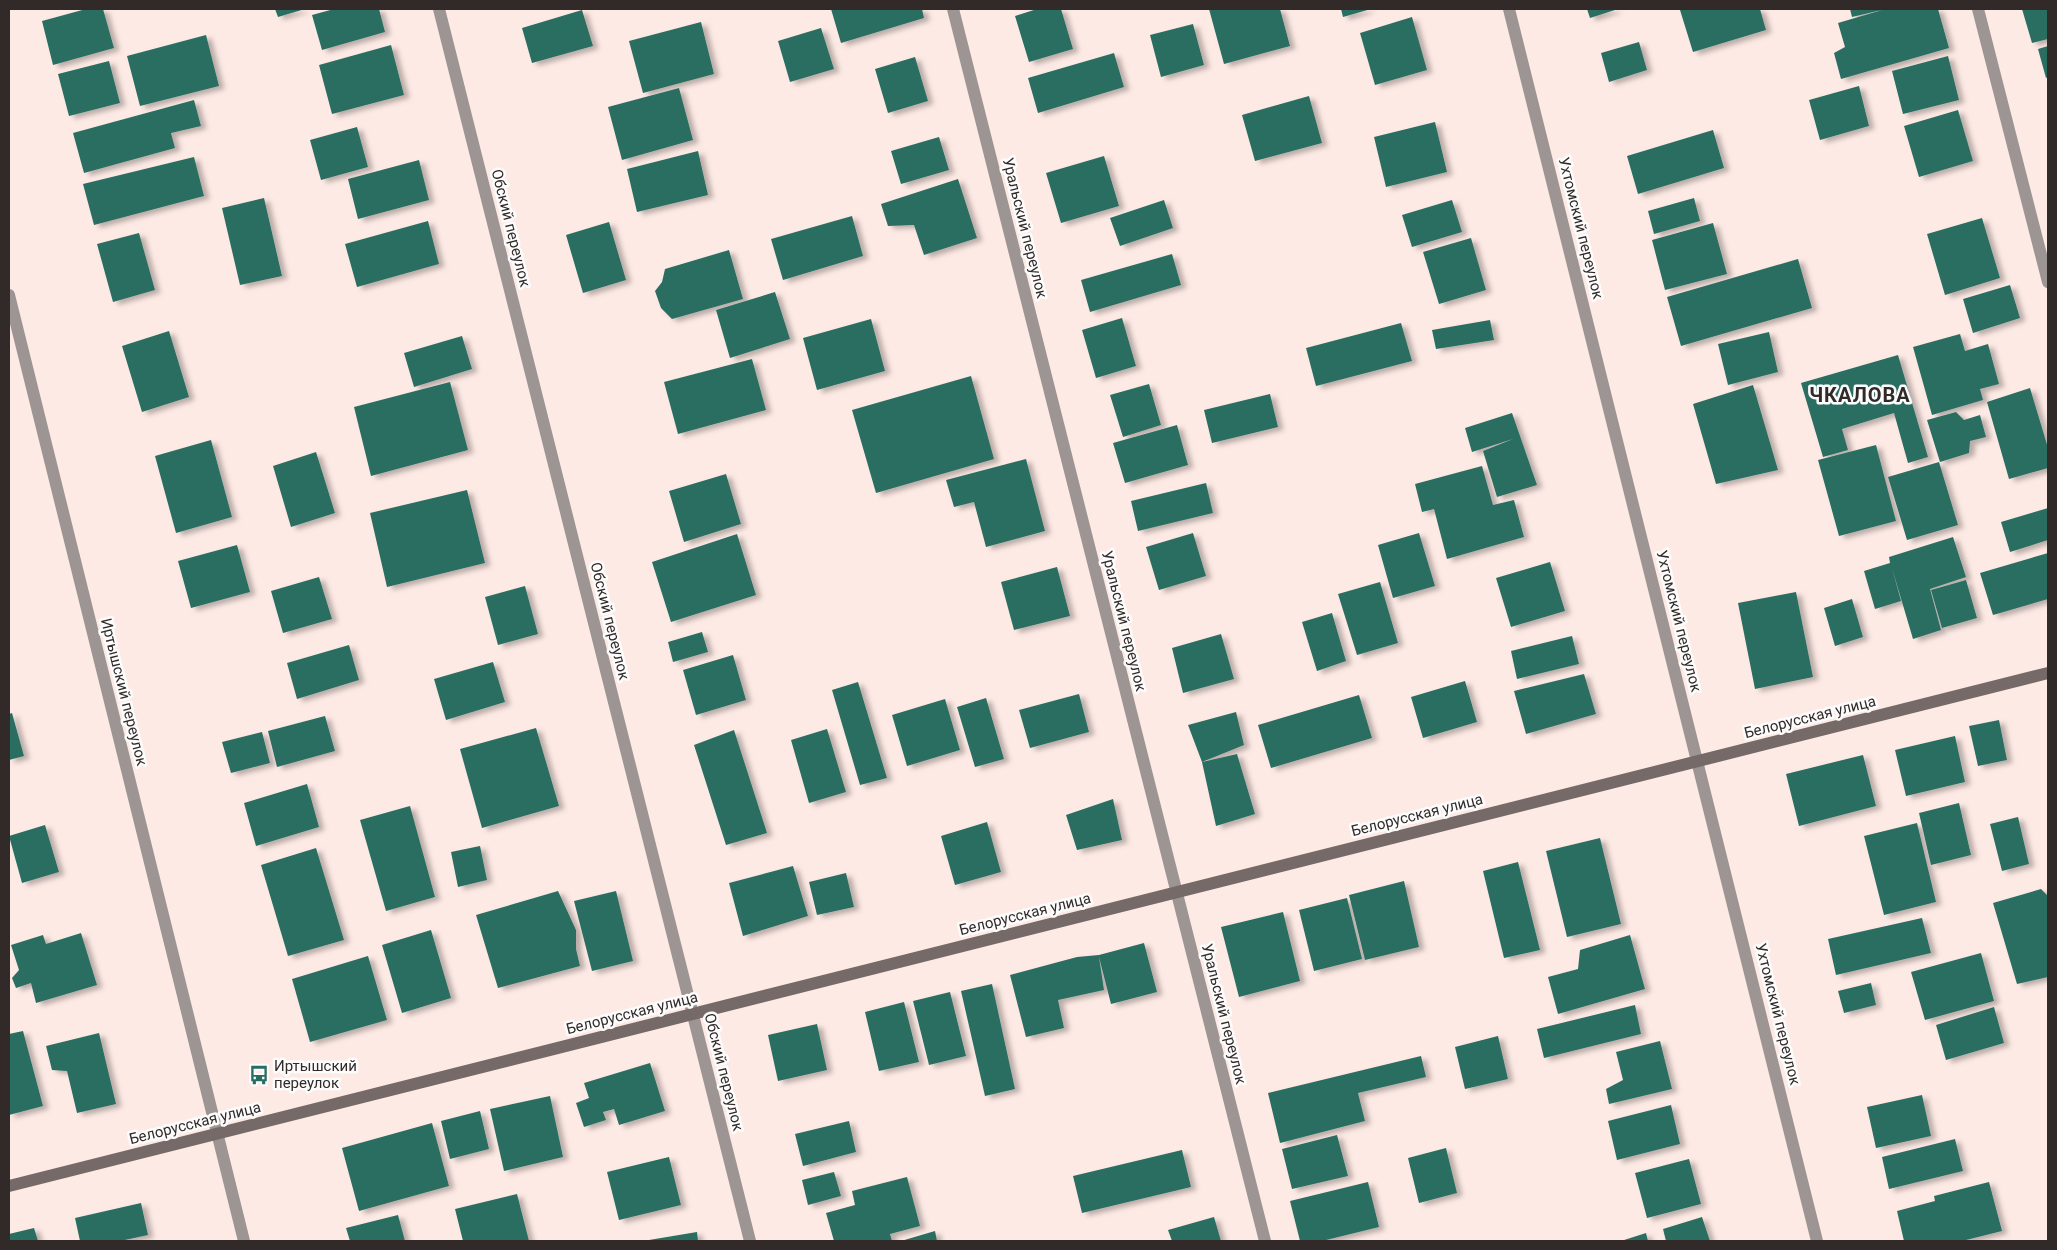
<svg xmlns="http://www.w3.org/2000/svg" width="2057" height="1250" font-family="Roboto,sans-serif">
  <defs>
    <filter id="shadow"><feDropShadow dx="5.5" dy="3" stdDeviation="2.5" flood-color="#0004"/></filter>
  </defs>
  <rect width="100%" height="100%" fill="#feeae5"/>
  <path fill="#2a6e62" filter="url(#shadow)" d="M86,9H103L114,48L53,65L42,21Z
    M275,9H305L278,17Z
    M334,9H379L385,32L322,50L312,15Z
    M831,9H922L924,18L841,43Z
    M1037,9H1061L1073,49L1029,62L1015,16Z
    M1209,9H1280L1290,46L1224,64Z
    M1341,9H1371L1343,17Z
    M1587,9H1618L1590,18Z
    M1685,9H1760L1766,30L1693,52L1680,10Z
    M1850,9H1938L1949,48L1841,79L1834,53L1845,47L1838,23L1882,10L1852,17Z
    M2022,9H2048V39L2032,43Z
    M582,10L593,46L532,63L522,28Z
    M1412,17L1427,70L1375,85L1360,33Z
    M701,22L714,74L643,93L629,41Z
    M1193,24L1204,65L1161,77L1150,35Z
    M821,28L834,69L790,82L778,41Z
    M206,35L219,86L140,106L127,56Z
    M1639,42L1647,70L1609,82L1601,53Z
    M391,45L404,95L332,114L319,65Z
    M2048,46V77L2046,78L2038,49Z
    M1114,53L1124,87L1038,113L1028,78Z
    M1948,56L1959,100L1903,114L1892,71Z
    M915,57L928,101L888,113L875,69Z
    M109,61L120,103L69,116L58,74Z
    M1859,86L1869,126L1820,140L1809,100Z
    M679,88L693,140L622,160L608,107Z
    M1309,96L1322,143L1255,161L1242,115Z
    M194,100L201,126L171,133L175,148L84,173L73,133Z
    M1958,110L1973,161L1919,177L1904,126Z
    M1435,122L1447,172L1386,187L1374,137Z
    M357,127L368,167L321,180L310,140Z
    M1713,130L1724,168L1638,194L1627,156Z
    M939,137L949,170L901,184L891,151Z
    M698,151L708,195L637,212L627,169Z
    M1104,156L1119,206L1061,223L1046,173Z
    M194,157L204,196L94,225L83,184Z
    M419,160L429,200L358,219L348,179Z
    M958,179L977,238L924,255L914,225L888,226L881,204Z
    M264,198L282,276L240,285L222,208Z
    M1694,198L1700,221L1654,234L1648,211Z
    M1164,200L1173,228L1120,246L1110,218Z
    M1452,200L1462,232L1412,247L1402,215Z
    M852,216L863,256L783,280L771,239Z
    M1982,218L2000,278L1945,295L1927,234Z
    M428,221L439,264L357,287L345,244Z
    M609,222L626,280L583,293L566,235Z
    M1713,223L1727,274L1665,290L1652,240Z
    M139,233L155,290L113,302L97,244Z
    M1471,238L1486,290L1439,304L1423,252Z
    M729,250L743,299L672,319L661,308L655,291L662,282L665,269Z
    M1172,254L1181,285L1090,312L1081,280Z
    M1798,259L1812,308L1681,346L1667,297Z
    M2010,285L2020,318L1973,333L1963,299Z
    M775,292L790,339L730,358L716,310Z
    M1122,318L1136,366L1096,378L1082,330Z
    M871,319L885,371L817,390L803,338Z
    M1490,320L1494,340L1436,349L1432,330Z
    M1401,323L1412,361L1316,386L1306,348Z
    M169,331L189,397L142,412L122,346Z
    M1769,332L1778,372L1728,385L1718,344Z
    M1960,334L1965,351L1988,344L1999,384L1980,389L1983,400L1932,415L1913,347Z
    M462,336L472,369L414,387L404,353Z
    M1898,355L1928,457L1908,463L1894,413L1842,429L1848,450L1823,457L1801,383Z
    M752,359L766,410L678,434L664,382Z
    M971,376L994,459L876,493L852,410Z
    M450,382L468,450L371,476L354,407Z
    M1149,384L1161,425L1123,437L1110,395Z
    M1753,385L1778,470L1716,484L1693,404Z
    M2030,388L2048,448V468L2009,479L1987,402Z
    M1270,394L1278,427L1212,443L1204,410Z
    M1956,412L1964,420L1980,415L1986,437L1970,441L1969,453L1940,462L1927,420Z
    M1512,413L1537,485L1497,497L1483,451L1513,439L1472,452L1465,428Z
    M1177,425L1188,465L1125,483L1113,443Z
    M211,440L232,517L176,533L155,456Z
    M1876,445L1896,521L1839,536L1818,460Z
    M316,452L335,513L291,527L273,466Z
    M1026,459L1045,531L986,547L974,502L954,507L946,480Z
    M1939,462L1958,525L1907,540L1888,477Z
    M1482,466L1493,505L1514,500L1524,537L1447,559L1434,509L1422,512L1415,484Z
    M726,474L741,524L684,542L669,491Z
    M1206,483L1213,513L1138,531L1131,501Z
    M467,490L485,563L387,587L370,513Z
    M2048,508V540L2010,552L2001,522Z
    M1193,533L1206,576L1159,590L1146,547Z
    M1419,533L1435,586L1393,598L1378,545Z
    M737,534L756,595L671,622L652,562Z
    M1953,537L1966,577L1930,589L1941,630L1913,639L1892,568L1901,601L1875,609L1864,571L1890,563L1889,557Z
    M237,545L250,592L191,608L178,561Z
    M2048,553V599L1993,615L1980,573Z
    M1550,562L1565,611L1511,627L1496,578Z
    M1057,567L1070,616L1014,630L1001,582Z
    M319,577L332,619L283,633L271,591Z
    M1966,580L1977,618L1942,628L1931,590Z
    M1380,582L1398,643L1357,655L1338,594Z
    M525,586L538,634L498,645L485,597Z
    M1796,592L1813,677L1755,689L1738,603Z
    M1852,599L1863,637L1835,646L1824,608Z
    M1332,613L1346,661L1317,671L1302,622Z
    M702,632L708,652L673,662L668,642Z
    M1221,634L1234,679L1183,693L1172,648Z
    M1572,636L1579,664L1517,679L1511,651Z
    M349,645L359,680L297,699L287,663Z
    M733,655L746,700L696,715L683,670Z
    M493,662L505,702L446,720L434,679Z
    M1584,674L1596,714L1526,734L1514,691Z
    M1465,681L1477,722L1423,738L1411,697Z
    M858,682L887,778L860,785L832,690Z
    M1079,694L1089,732L1030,748L1019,710Z
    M1359,695L1372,738L1271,768L1258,725Z
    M986,698L1004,759L975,767L957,707Z
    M945,699L960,750L907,766L892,715Z
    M1236,712L1244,745L1202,762L1188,725Z
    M12,713L24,756L9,760V714Z
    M325,716L335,751L277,767L268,731Z
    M1999,720L2007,760L1978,766L1969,726Z
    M536,728L559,806L482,828L460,749Z
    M827,729L846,792L809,803L791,740Z
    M734,730L767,833L726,845L694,745Z
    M262,732L270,763L231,773L222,742Z
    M1955,736L1965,782L1906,796L1895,750Z
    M1237,754L1255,814L1216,826L1202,762Z
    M1863,755L1876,806L1799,826L1786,774Z
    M307,784L319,827L256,846L244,803Z
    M1113,799L1122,840L1077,850L1066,815Z
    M1959,803L1971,855L1931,865L1919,813Z
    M410,806L435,897L386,911L360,820Z
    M2018,817L2029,864L2002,871L1990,824Z
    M987,822L1001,872L955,885L941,836Z
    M1917,823L1936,902L1884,915L1864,836Z
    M45,825L59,872L22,883L9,836Z
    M1600,838L1621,924L1567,937L1546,851Z
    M480,846L487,880L458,887L451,852Z
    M316,848L344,940L288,956L261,865Z
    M1518,862L1540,950L1504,958L1483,871Z
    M793,866L808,916L743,936L729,883Z
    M846,873L854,907L817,915L809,882Z
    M1404,881L1419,947L1365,960L1349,895Z
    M2041,889L2048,896V977L2017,984L1993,903Z
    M558,891L576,930V949L580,966L498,988L476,915Z
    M616,891L633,961L592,971L574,901Z
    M1347,898L1362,959L1314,971L1299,910Z
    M1283,912L1300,981L1239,997L1221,927Z
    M1922,918L1931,953L1836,975L1828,939Z
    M431,930L451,998L402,1013L382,945Z
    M81,933L97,985L36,1003L31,983L16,988L12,978L19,970L11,945L43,935L46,944Z
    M1630,935L1645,989L1558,1014L1548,977L1578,969L1580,950Z
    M1144,943L1157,992L1111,1004L1099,957L1104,990L1058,1000L1064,1028L1026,1037L1010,975L1077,957L1099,955Z
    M1981,953L1994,1001L1925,1020L1911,972Z
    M368,956L387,1020L310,1042L292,979Z
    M1871,983L1876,1005L1844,1013L1838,991Z
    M992,984L1015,1089L985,1096L961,991Z
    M950,992L966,1056L929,1065L913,1001Z
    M904,1002L919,1062L879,1071L865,1012Z
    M1635,1005L1641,1034L1544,1058L1537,1029Z
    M1994,1007L2004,1043L1946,1060L1936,1025Z
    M817,1024L827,1070L778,1081L768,1035Z
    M23,1031L43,1106L9,1115V1034Z
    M99,1033L116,1104L77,1113L67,1071L52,1070L46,1046Z
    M1498,1036L1508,1079L1465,1089L1455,1047Z
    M1660,1041L1672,1089L1609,1104L1606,1089L1623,1080L1616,1052Z
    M1421,1056L1426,1077L1358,1093L1365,1121L1280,1143L1268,1093Z
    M650,1063L665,1111L619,1125L614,1109L603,1112L606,1120L584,1127L576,1103L589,1098L584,1083Z
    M1922,1095L1931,1136L1876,1148L1867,1107Z
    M550,1096L563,1157L504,1171L490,1109Z
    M1671,1105L1680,1144L1617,1160L1608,1121Z
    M480,1111L489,1149L450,1159L441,1121Z
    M849,1121L856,1152L803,1166L795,1134Z
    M432,1123L449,1186L359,1211L342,1148Z
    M1337,1135L1348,1176L1292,1189L1282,1149Z
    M1955,1139L1963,1171L1889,1189L1882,1157Z
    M1446,1148L1457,1193L1419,1203L1408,1158Z
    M1182,1150L1191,1187L1082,1213L1073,1176Z
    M669,1157L681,1205L619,1220L607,1172Z
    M1689,1159L1701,1204L1647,1218L1635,1173Z
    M834,1172L841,1196L808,1205L802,1180Z
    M907,1177L920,1226L890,1234L892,1241H834L826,1213L855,1205L852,1191Z
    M1368,1182L1379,1227L1322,1241H1300L1290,1201Z
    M1989,1182L2002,1231L1962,1241H1904L1897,1211L1935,1201L1934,1196Z
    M517,1194L529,1241H463L455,1209Z
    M141,1203L148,1235L120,1241H80L75,1218Z
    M398,1215L405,1241H350L346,1228Z
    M1214,1217L1221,1241H1172L1168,1230Z
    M1702,1217L1710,1241H1666L1663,1229Z
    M34,1228L38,1241H9V1234Z
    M935,1231L937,1241H901Z
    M697,1232L698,1241H649V1240Z
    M1646,1233L1648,1241H1621Z"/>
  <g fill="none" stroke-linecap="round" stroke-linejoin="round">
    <path stroke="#9d9593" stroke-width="12" d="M439,9L750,1241
      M953,9L1265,1241
      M1509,9L1817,1241
      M1978,9L2048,282
      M9,295L244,1241"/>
    <path stroke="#756a67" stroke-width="12" d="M9,1186L2048,673"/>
  </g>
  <defs>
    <symbol id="bus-bare" viewBox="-9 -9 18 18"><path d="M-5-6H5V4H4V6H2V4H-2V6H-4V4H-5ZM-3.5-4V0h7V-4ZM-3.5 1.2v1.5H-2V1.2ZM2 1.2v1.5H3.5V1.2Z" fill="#286d61" stroke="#fcfcfc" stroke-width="2.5" paint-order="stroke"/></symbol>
  </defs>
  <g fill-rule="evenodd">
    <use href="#bus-bare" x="245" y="1061" width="28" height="28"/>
  </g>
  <g text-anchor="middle" stroke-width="5" stroke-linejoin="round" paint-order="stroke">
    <g font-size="15" fill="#312a28" stroke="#fcfcfc">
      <text transform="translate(511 228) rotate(76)" y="5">Обский переулок</text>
      <text transform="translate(1025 228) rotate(76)" y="5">Уральский переулок</text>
      <text transform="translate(1581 228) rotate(76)" y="5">Ухтомский переулок</text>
      <text transform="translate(610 621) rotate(76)" y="5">Обский переулок</text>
      <text transform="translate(1124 621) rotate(76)" y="5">Уральский переулок</text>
      <text transform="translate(1679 621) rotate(76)" y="5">Ухтомский переулок</text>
      <text transform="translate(124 692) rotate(76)" y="5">Иртышский переулок</text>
      <text transform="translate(1810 717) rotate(-14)" y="5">Белорусская улица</text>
      <text transform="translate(1417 815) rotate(-14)" y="5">Белорусская улица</text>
      <text transform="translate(1025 914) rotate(-14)" y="5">Белорусская улица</text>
      <text transform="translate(632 1013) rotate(-14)" y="5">Белорусская улица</text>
      <text transform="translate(1224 1014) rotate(76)" y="5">Уральский переулок</text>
      <text transform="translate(1778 1014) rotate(76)" y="5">Ухтомский переулок</text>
      <text transform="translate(724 1072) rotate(76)" y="5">Обский переулок</text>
      <text transform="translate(195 1123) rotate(-14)" y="5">Белорусская улица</text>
    </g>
    <g font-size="15" fill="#312a28" stroke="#fcfcfc" text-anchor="start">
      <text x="274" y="1071">Иртышский<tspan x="274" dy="17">переулок</tspan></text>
    </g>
    <g font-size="20" font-weight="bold" letter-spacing="1" fill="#312a28" stroke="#fcfcfc">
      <text x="1860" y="402">ЧКАЛОВА</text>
    </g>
  </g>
  <rect width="2057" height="1250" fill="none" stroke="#312a28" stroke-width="20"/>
</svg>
